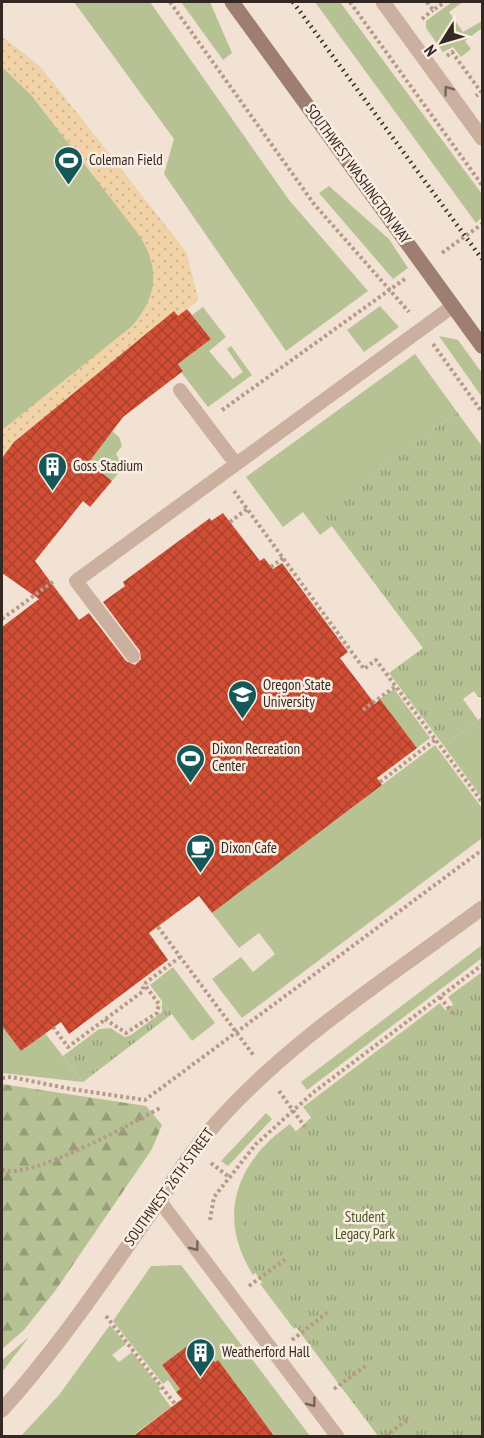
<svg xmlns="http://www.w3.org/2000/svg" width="484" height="1438" font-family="'PT Sans Narrow',sans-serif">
  <defs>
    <pattern id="forest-firs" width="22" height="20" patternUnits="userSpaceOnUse" patternTransform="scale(1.5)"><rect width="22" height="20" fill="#b6c294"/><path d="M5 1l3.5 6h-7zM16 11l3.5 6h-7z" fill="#959e79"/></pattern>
    <pattern id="sand-dots" width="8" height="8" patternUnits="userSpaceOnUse" patternTransform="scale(1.5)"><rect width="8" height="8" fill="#f2d3a7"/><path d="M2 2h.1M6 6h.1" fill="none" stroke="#d0b590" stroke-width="1.8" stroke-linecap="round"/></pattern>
    <pattern id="park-tufts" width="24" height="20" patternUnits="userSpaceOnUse" patternTransform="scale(1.5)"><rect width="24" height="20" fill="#b6c294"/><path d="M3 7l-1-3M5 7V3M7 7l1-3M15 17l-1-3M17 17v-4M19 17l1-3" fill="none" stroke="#959e79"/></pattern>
    <pattern id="building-cross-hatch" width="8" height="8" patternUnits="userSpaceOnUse" patternTransform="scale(1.5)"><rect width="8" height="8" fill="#d14e34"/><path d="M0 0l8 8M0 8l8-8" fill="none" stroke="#aa412c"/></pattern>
  </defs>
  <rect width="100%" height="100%" fill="#f2e2d4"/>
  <path fill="#b6c294" d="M74,2H150L289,200L368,291L286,351L164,174L174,139Z
    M181,2H210L232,53L223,60Z
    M315,2H340L482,194V217L476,223Z
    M452,2H463L449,12L463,32L482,21V28L465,41L471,49L461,57L453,47L443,52L426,28V21Z
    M2,37L38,65L54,84L186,252L198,300L178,316L174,312L14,442L2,458Z
    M329,186L389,239L408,268L393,279L319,193Z
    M380,306L399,327L364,352L347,330Z
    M203,307L226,337L209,351L233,379L243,372L227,349L231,346L252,375L208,407L181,372L183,370L178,364L211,339L192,315Z
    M439,336L458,340L482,373V397Z
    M415,354L457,412L323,513L332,526L320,535L303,512L283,527L246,477Z
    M112,431L119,437L122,446L116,454L123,467L112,481L89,462Z
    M394,689L430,738L417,748L380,699Z
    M482,717V798L444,746Z
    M435,745L482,808V838L242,1018L212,979L241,957L253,972L275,954L259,933L239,948L212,913Z
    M482,945V958L307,1090L301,1082Z
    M173,967L215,1023L192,1041L150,985Z
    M482,972V1011L324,1307L294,1329L260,1284L290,1261L283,1253L253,1275C216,1216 236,1162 290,1124L297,1133L313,1120L303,1107L440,1003L450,1017L458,1011L448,997Z
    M2,1026L21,1051L45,1033L83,1082L2,1073Z
    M266,1113L272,1119L228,1166L221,1161Z
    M181,1265L310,1436H275L198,1339L162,1365L180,1389L176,1392L168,1380L163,1384L113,1321L151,1266Z
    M110,1325L126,1344L112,1355L119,1362L132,1352L161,1389L159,1391L171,1407L132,1436H21L59,1395Z
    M29,1337L2,1372V1360Z"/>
  <path fill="url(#forest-firs)" d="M2,1084L146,1106L162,1125L152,1149L55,1291L24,1330L2,1349Z"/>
  <path fill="url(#sand-dots)" d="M2,37L38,65L54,84L186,252L198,300L178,316L174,312L14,442L2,458V430L131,327C157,298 161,269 139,235L31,95L2,67Z"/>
  <path fill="url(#park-tufts)" d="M457,412L482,446V697H478L474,691L463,699L478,720L444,746L389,673L423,648L322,513Z
    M482,983V1436H378L256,1274C244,1246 238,1210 252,1182C265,1158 285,1142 304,1124C359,1072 422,1028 482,983Z
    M162,1001L172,1014L83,1082L63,1056L99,1029L110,1028L125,1037L131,1035L162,1012Z"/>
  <path fill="url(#building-cross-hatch)" d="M187,309L211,339L178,364L183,371L123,417L89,462L112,481L90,507L83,501L35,561L79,620L89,613L126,661L135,665L141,659L140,651L103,602L125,586L123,582L210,518L211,521L223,513L260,561L264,558L273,569L282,563L348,652L340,658L375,704L380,699L417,748L377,778L382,785L212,913L199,896L149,933L168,960L69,1034L61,1022L21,1051L2,1026V627L39,599L2,573V458L14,442L174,311L178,316Z
    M198,1338L215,1362L218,1360L275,1437H132L182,1399L176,1392L180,1389L162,1365Z"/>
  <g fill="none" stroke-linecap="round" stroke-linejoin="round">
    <path stroke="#b79a8a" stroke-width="4" stroke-dasharray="3 3" stroke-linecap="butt" d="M170,2L314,204L409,312
      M350,2L482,185
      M427,2L433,10L445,2
      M422,19L433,10
      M447,56L452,52L481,92L476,96
      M442,253L482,224
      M433,344L482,412
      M222,410L406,278
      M234,491L364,669L376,660L482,802
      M230,522L247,509
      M271,567L283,558
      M2,619L54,581
      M363,710L396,686
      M380,782L436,739
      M158,927L254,1056
      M440,997L454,1015
      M105,1019L126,1033L157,1013L159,1004L144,984
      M53,1027L68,1047L142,992L144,984L180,957
      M2,1078L11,1077L71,1089L145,1100L482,850
      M279,1091L305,1127
      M211,1163L229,1177
      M2,1170C31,1180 132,1123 162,1107
      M210,1220L214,1197L256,1144L314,1092L482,965
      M249,1286L287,1258
      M106,1316L175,1404
      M292,1340L328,1312
      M334,1389L368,1364
      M385,1436L409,1419"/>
    <path stroke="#cbb0a0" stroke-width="14" d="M180,390L236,464
      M133,656L76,581L453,306
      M159,1200L337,1436"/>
    <path stroke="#cbb0a0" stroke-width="15" d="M383,2L482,138
      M2,1410C60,1346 108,1273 158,1203C175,1178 191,1152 211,1129C287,1041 390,977 482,908"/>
    <path stroke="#9e7e71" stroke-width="15" d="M232,2L482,346"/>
    <path stroke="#342824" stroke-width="4.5" stroke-dasharray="1.5 4.5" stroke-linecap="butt" d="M293,2L482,259"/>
  </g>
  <defs><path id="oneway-chevron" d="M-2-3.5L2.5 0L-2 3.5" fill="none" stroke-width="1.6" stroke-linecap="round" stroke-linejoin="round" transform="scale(1.5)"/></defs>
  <g stroke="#78655c">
    <use href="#oneway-chevron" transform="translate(448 90) rotate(-126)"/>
    <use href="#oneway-chevron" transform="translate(195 1247) rotate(53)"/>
    <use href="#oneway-chevron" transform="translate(312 1403) rotate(53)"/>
  </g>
  <defs>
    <symbol id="stadium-pin" viewBox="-11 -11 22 30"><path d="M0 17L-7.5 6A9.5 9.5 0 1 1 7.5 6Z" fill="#165858" stroke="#faede1"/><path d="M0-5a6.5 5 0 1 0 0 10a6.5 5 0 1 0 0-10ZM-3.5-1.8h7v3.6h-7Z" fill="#fff"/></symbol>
    <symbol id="building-pin" viewBox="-11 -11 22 30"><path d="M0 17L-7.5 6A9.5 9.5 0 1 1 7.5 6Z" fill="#165858" stroke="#faede1"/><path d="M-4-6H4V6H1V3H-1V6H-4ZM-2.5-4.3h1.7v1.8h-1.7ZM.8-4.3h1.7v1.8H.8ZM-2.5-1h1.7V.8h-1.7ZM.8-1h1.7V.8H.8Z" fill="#fff"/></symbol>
    <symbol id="university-pin" viewBox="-11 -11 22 30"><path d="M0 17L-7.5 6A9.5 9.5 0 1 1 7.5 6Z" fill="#165858" stroke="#faede1"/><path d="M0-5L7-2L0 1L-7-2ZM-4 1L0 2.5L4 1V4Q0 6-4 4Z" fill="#fff"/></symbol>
    <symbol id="cafe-pin" viewBox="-11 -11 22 30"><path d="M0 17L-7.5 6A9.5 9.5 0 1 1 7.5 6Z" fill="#165858" stroke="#faede1"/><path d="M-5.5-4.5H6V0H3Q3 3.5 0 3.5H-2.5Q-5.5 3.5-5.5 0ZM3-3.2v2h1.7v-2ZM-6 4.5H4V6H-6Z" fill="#fff"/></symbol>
  </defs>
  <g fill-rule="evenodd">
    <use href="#stadium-pin" x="52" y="144" width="33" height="45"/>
    <use href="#building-pin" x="36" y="450" width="33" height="45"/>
    <use href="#university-pin" x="226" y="678" width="33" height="45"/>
    <use href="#stadium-pin" x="174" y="742" width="33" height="45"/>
    <use href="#cafe-pin" x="184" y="832" width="33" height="45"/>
    <use href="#building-pin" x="184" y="1336" width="33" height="45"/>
  </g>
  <g text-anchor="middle" stroke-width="5" stroke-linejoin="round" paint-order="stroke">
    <g font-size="15" fill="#342824" stroke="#faede1" text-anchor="start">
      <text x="89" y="165">Coleman Field</text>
      <text x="73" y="471">Goss Stadium</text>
      <text x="263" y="690">Oregon State<tspan x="263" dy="17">University</tspan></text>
      <text x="212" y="754">Dixon Recreation<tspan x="212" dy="17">Center</tspan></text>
      <text x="221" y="853">Dixon Cafe</text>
      <text x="222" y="1357">Weatherford Hall</text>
    </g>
    <g font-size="15" fill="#342824" stroke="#faede1">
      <text transform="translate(358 174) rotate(54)" y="5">SOUTHWEST WASHINGTON WAY</text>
      <text transform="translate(169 1187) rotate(-54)" y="5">SOUTHWEST 26TH STREET</text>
    </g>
    <g font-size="15" fill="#475426" stroke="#faede1">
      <text x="365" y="1222">Student<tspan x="365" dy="17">Legacy Park</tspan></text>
    </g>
  </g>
  <rect width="484" height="1438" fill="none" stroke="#342824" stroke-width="6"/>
  <g transform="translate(442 42) rotate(233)" stroke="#faede1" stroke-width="4.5" paint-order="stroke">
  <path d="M0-4.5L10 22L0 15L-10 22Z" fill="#342824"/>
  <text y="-9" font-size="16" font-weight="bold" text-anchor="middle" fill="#342824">N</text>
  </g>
</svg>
